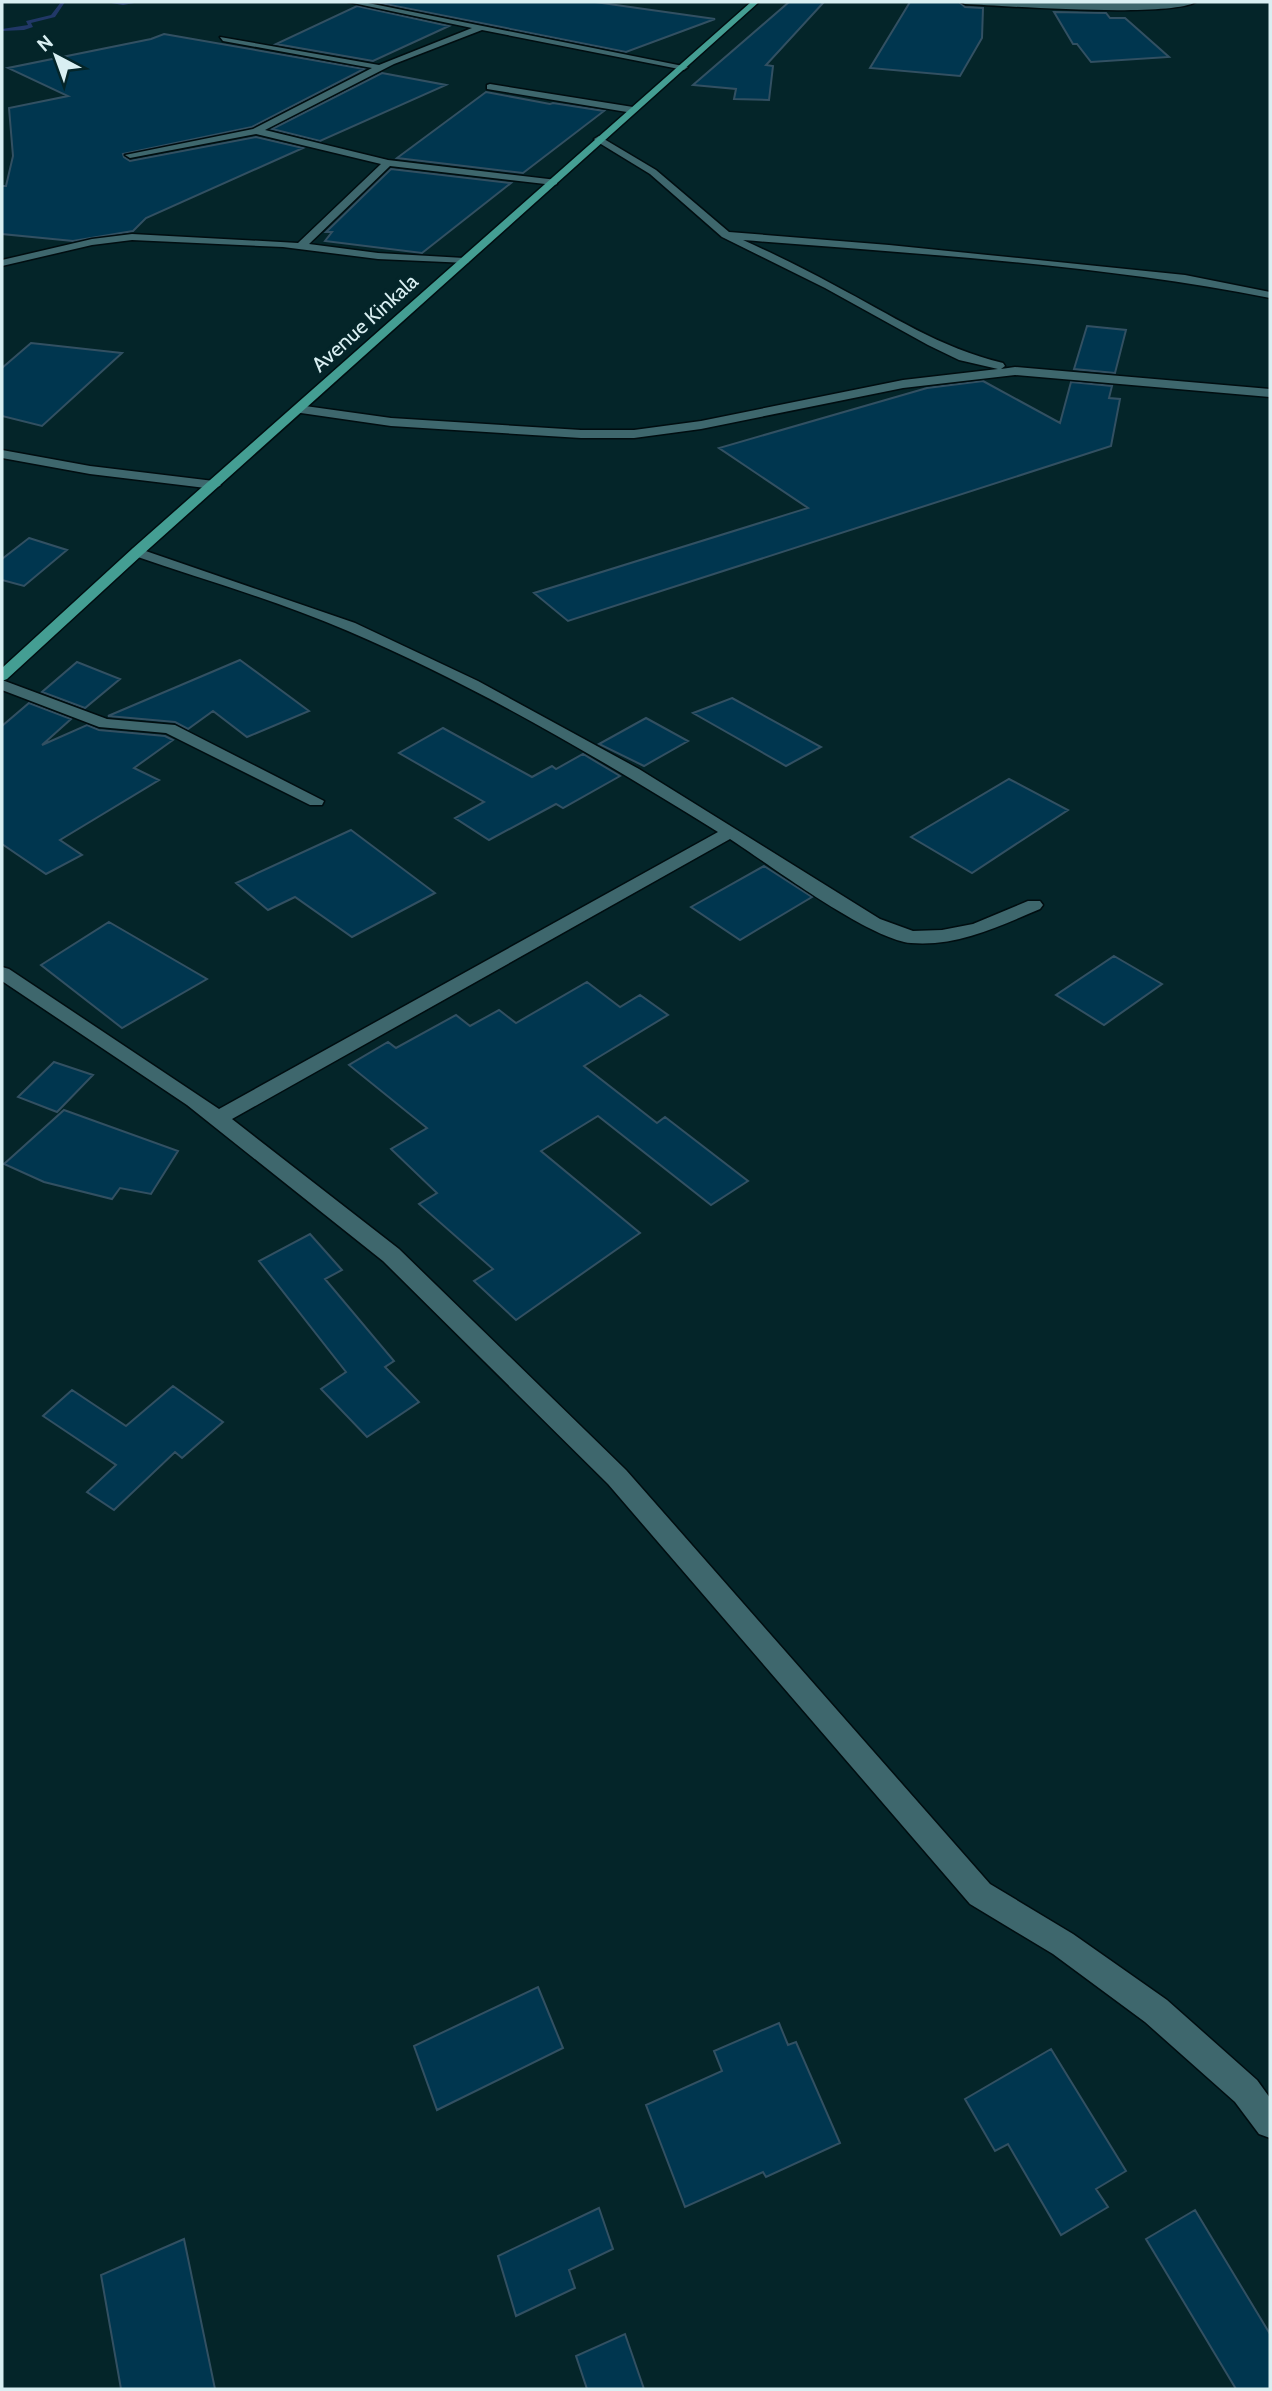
<svg xmlns="http://www.w3.org/2000/svg" width="1272" height="2391" font-family="Cabin,sans-serif">
  <rect width="100%" height="100%" fill="#042529"/>
  <g fill="none" stroke-linecap="round" stroke-linejoin="round">
    <path fill="#213867" fill-rule="evenodd" d="M61,2H65L55,17L31,23L33,27L24,30L2,31V29L28,25L26,21L51,15Z
      M105,2H140L123,5Z"/>
  </g>
  <path fill="#00364f" stroke="#325062" stroke-width="2" d="M375,2H595L715,19L626,52Z
    M789,2H824L766,65L773,66L769,100L734,99L736,89L693,85Z
    M910,2H959L965,7L983,8L982,38L960,76L870,68Z
    M357,6L449,26L373,61L276,44Z
    M1054,12L1106,13L1110,18H1125L1169,57L1091,62L1077,44H1073Z
    M164,34L364,69L252,127L123,154L124,157L130,161L256,137L303,148L146,218L133,231L73,241L2,234V186H6L13,156L9,108L68,96L8,68L151,39Z
    M382,73L446,85L320,141L272,129Z
    M486,92L550,104L553,103L604,111L523,173L397,158Z
    M391,169L511,183L422,253L325,241L332,232H326Z
    M1087,326L1126,330L1115,373L1074,369Z
    M31,343L122,353L42,426L2,416V368Z
    M983,381L1060,423L1071,382L1112,386L1109,398L1120,399L1111,446L568,621L534,593L808,508L719,448L927,388Z
    M29,538L67,550L24,586L2,580V559Z
    M240,660L309,711L247,737L213,711L188,729L175,722L108,716Z
    M77,662L120,679L85,708L42,692Z
    M732,698L821,747L786,766L693,713Z
    M29,703L71,719L42,745L87,725L99,730L165,736L173,740L134,768L159,780L60,840L82,855L46,874L2,844V726Z
    M646,718L688,741L644,766L599,744Z
    M443,728L532,777L552,766L556,769L583,754L620,776L563,808L556,804L489,840L455,818L484,802L399,753Z
    M1009,779L1068,810L972,873L911,837Z
    M351,830L435,893L352,937L295,897L268,910L236,883Z
    M764,866L812,897L740,940L691,907Z
    M109,922L207,979L122,1028L41,965Z
    M1114,956L1162,984L1104,1025L1056,995Z
    M587,982L620,1007L640,995L668,1015L584,1066L657,1123L665,1117L748,1181L711,1205L598,1116L541,1151L640,1233L516,1320L474,1281L493,1269L419,1204L437,1193L391,1149L427,1128L349,1065L388,1042L396,1048L456,1015L470,1026L499,1010L516,1023Z
    M54,1062L93,1075L57,1112L18,1097Z
    M64,1110L178,1151L151,1194L120,1188L112,1199L44,1182L4,1164Z
    M310,1234L342,1270L325,1279L394,1361L385,1367L419,1402L367,1437L321,1389L346,1372L259,1261Z
    M173,1386L223,1422L182,1458L175,1452L114,1510L87,1492L116,1465L43,1416L72,1390L126,1426Z
    M538,1987L563,2048L437,2110L414,2046Z
    M779,2023L788,2045L796,2042L840,2143L766,2177L763,2172L685,2207L646,2105L722,2071L714,2051Z
    M1051,2049L1126,2171L1096,2189L1108,2207L1061,2235L1008,2144L995,2151L965,2099Z
    M599,2208L613,2249L569,2270L575,2288L516,2316L498,2256Z
    M1195,2210L1270,2334V2389H1236L1146,2239Z
    M184,2239L215,2389H121L101,2275Z
    M625,2334L644,2389H587L576,2356Z"/>
  <g fill="none" stroke-linecap="round" stroke-linejoin="round">
    <defs>
      <path id="street" d="M348,2H363L688,67L684,70L482,30L394,64L265,130L388,160L557,180V184L554,185L390,166L309,244L378,253L464,258L469,261L468,263L378,259L283,247L132,240L92,245L2,266V260L92,239L132,234L298,243L381,164L256,134L130,158L125,155L253,129L372,68L223,41L220,37L379,65L472,28Z
        M961,2H1196C1167,18 1007,6 965,4Z
        M490,84L633,107L638,110L633,113L487,89V85Z
        M599,136L656,170L729,232L889,245L1185,275L1270,292V298C1097,264 919,254 743,240C774,254 805,269 834,285C891,315 940,348 1003,363L1005,366L1001,369L1015,367L1270,389V397L1015,375L903,388L701,429L634,438H581L391,426L294,412L292,409L298,405L391,418L581,430H634L701,421L903,380L998,369L959,360L928,345L825,288L722,237L650,174L596,141L594,139Z
        M2,450L90,466L214,481L221,485L214,489L90,474L2,458Z
        M137,548L355,623L478,681L639,769L880,919L913,931L942,930L973,924L1028,901H1040L1043,905L1040,909C1000,926 957,947 911,943C869,939 770,865 730,839L232,1119L399,1249L626,1470L990,1884L1073,1934L1167,2000L1257,2080L1270,2098V2138L1259,2134L1235,2102L1145,2022L1053,1954L970,1904L608,1484L383,1261L187,1105L2,981V967L9,969L219,1109L718,832C599,758 477,686 348,631C279,601 204,580 132,555V549Z
        M2,680L107,719L175,725L324,801L322,805H310L166,733L99,727L2,690Z"/>
      <path id="primary" d="M751,2H759L142,555L7,679L2,681V668L132,549Z"/>
    </defs>
    <use href="#street" stroke="#000d10" stroke-width="3"/>
    <use href="#primary" stroke="#000d10" stroke-width="3"/>
    <use href="#street" fill="#3e676d" fill-rule="evenodd"/>
    <use href="#primary" fill="#449e93" fill-rule="evenodd"/>
  </g>
  <g text-anchor="middle" stroke-width="7" stroke-linejoin="round" paint-order="stroke">
    <g font-size="21" fill="#d9eff2" stroke="#042529">
      <text transform="translate(365 323) rotate(-42)" y="7">Avenue Kinkala</text>
    </g>
  </g>
  <rect width="1272" height="2391" fill="none" stroke="#d9eff2" stroke-width="7"/>
  <g transform="translate(56 56) rotate(319)" stroke="#042529" stroke-width="5" paint-order="stroke">
  <path d="M0-5L12 26L0 18L-12 26Z" fill="#d9eff2"/>
  <text y="-10" font-size="19" font-weight="bold" text-anchor="middle" fill="#d9eff2">N</text>
  </g>
</svg>
